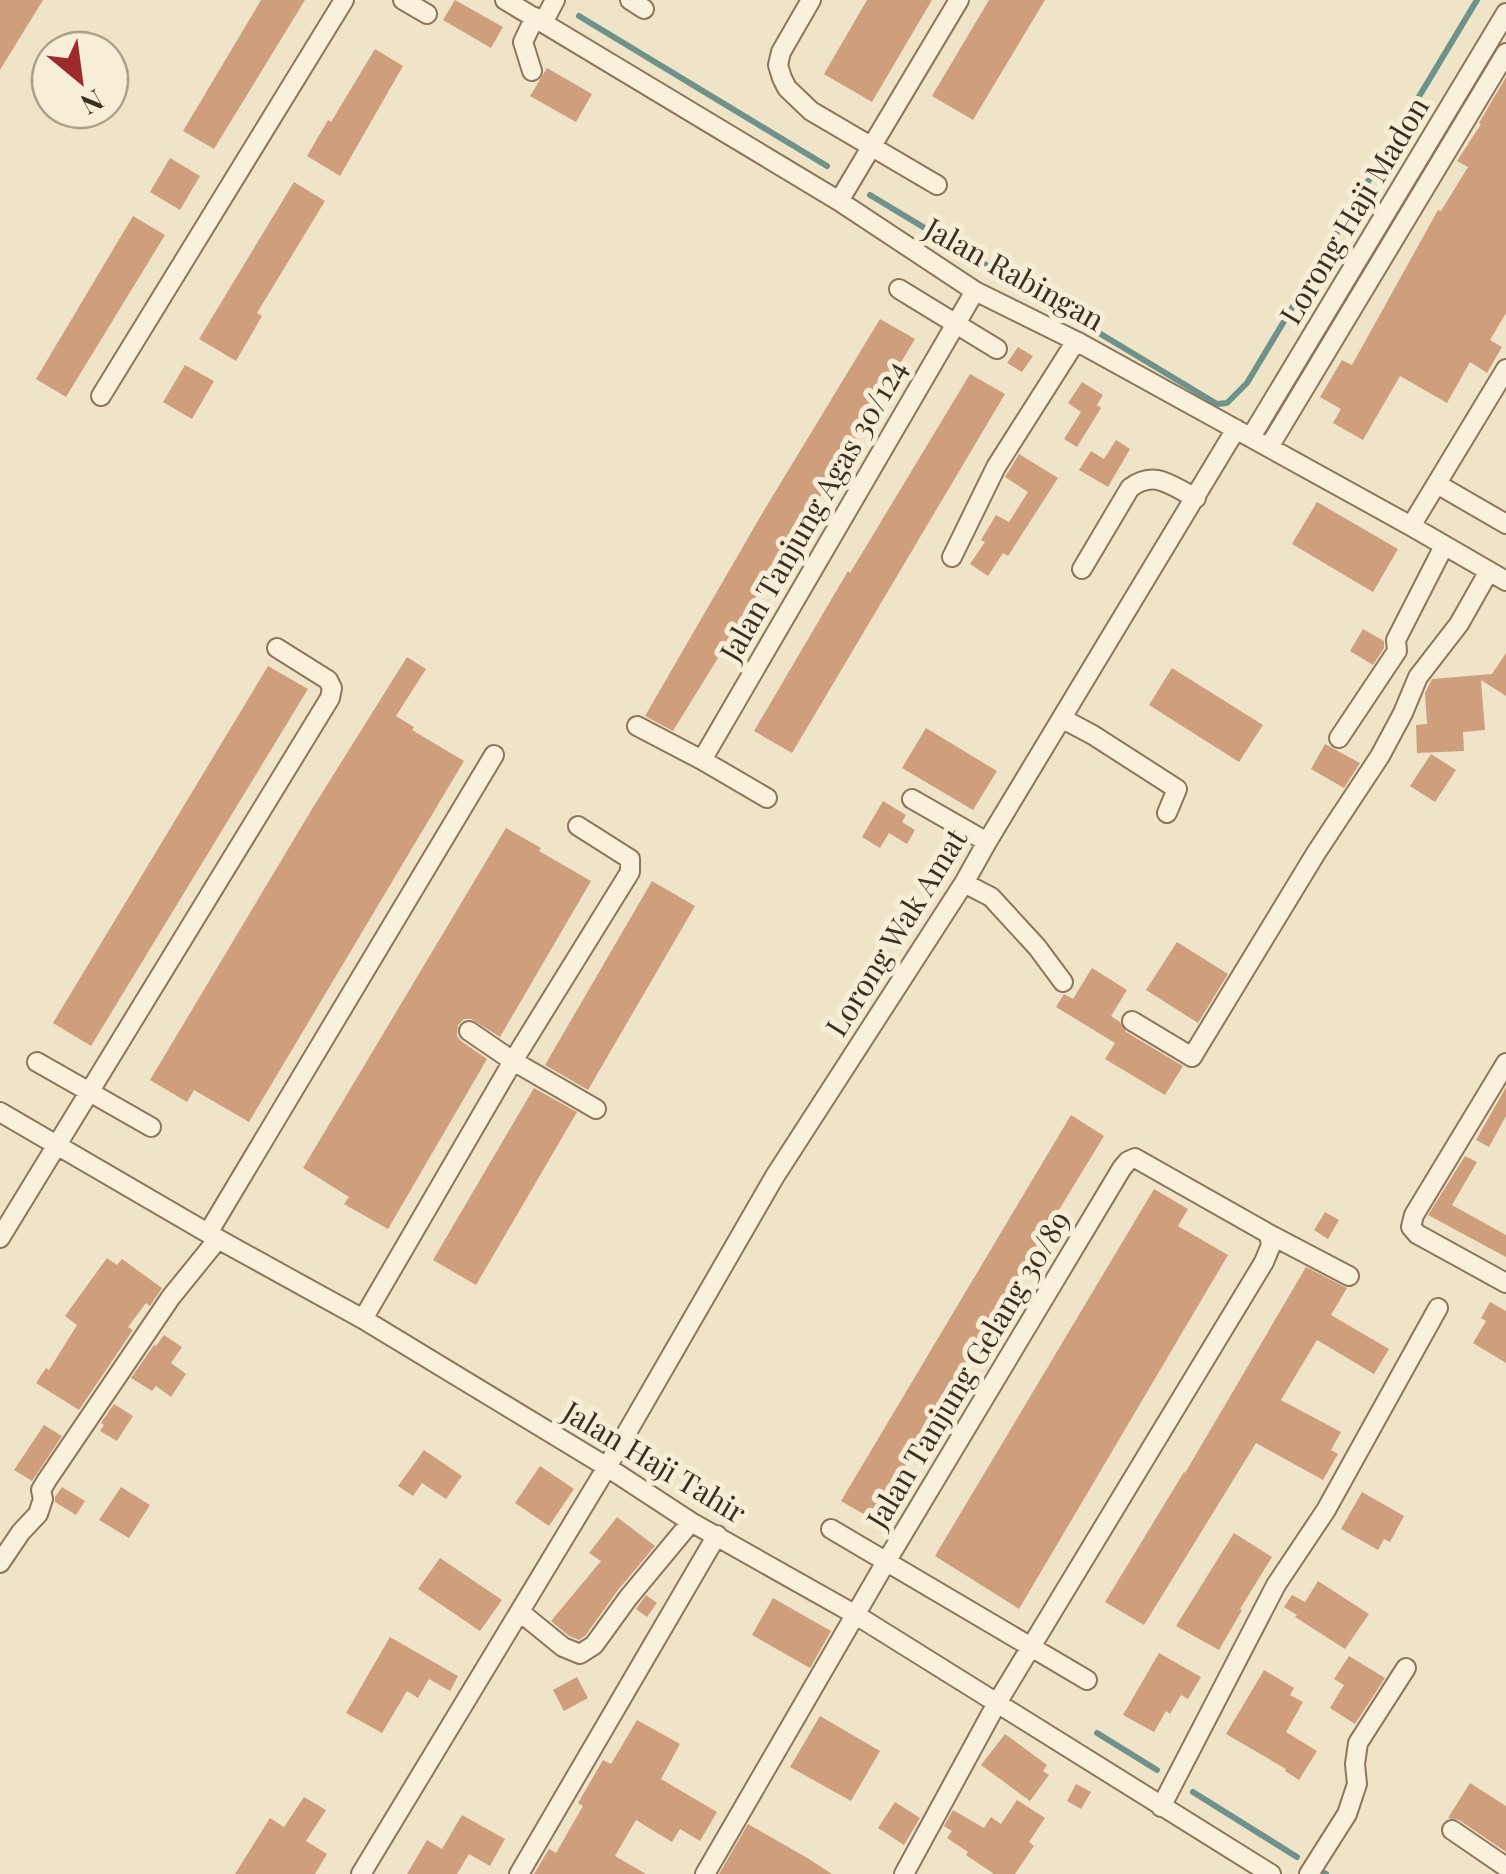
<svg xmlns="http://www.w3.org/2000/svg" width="1506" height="1874" font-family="'Playfair Display',serif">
  <rect width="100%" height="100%" fill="#f0e4c8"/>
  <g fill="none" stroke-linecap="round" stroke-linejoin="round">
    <path stroke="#6f938a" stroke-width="6" d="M579,16L827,166
      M870,195L1217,404L1227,403L1247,383L1477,0
      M1097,1733L1157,1770
      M1193,1792L1297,1857
      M1324,1873L1326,1874"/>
  </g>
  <path fill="#cf9f7d" d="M0,0H43L0,70Z
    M261,0H305L214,149L183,131Z
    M455,0L503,27L491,48L443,20Z
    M867,0H932L872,102L824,74Z
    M989,0H1045L973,120L932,96Z
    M375,49L403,66L340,176L307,156L328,120L331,122Z
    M547,68L592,94L576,122L530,96Z
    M1506,77V313L1490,340L1502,347L1487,373L1470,362L1447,403L1400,376L1363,440L1333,423L1341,409L1320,397L1342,360L1352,365L1438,210L1441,211L1468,167L1457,161L1481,124L1479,123Z
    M170,158L200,176L180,210L150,192Z
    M294,182L325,201L257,313L262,316L236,361L199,339Z
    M133,216L165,235L66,397L36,379Z
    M880,319L915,339L805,522L803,520L673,731L645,716L763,512Z
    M1018,347L1033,356L1022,372L1007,363Z
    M185,365L214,381L192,419L163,402Z
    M970,374L1005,394L792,753L754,731L848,571L850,573Z
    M1082,382L1103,395L1097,405L1101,408L1077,447L1064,439L1081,412L1068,403Z
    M1116,440L1130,449L1108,487L1079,470L1091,451L1104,459Z
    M1019,454L1058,478L1008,556L1003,553L988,576L970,564L985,542L981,540L996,515L1009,522L1028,492L1005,477Z
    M1317,502L1398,549L1373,592L1292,544Z
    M1363,629L1384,641V648L1373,665L1350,651Z
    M1506,653V696L1481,680L1485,730L1463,732L1464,751L1417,753L1416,725L1427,724L1425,693L1432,679L1492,674Z
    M407,657L426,669L396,716L414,727L412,730L464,761L249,1122L194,1090L187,1102L150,1080L312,809Z
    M268,666L308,689L91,1046L53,1023Z
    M1172,668L1263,725L1239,762L1149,705Z
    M926,728L997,771L973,810L902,768Z
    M1325,744L1360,763L1344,788L1311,769Z
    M1431,754L1456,770L1435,802L1410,786Z
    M883,801L906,815L902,822L915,830L907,844L889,833L880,848L862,837Z
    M506,828L541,848L539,851L591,881L500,1037L471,1019H464L458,1025L457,1036L461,1041L487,1059L388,1229L344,1204L349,1197L303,1168Z
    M652,881L695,906L588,1090L545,1065Z
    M1177,942L1228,974L1198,1023L1146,990Z
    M1092,968L1127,990L1111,1016L1120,1022L1126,1032L1183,1066L1165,1095L1105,1059L1115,1043L1056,1007L1064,994L1073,999Z
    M1506,1087V1116L1489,1147L1476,1140Z
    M534,1088L577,1112L476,1285L433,1260Z
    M1071,1115L1104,1136L973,1351L874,1520L841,1501Z
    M1465,1156L1477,1162L1452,1205L1506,1235V1257L1428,1215Z
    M1154,1189L1188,1209L1178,1226L1228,1255L1019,1609L935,1556Z
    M1325,1212L1339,1220L1328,1239L1314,1230Z
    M107,1258L117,1265L122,1259L162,1288L150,1306L146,1303L128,1327L133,1330L79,1410L36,1383L46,1368L49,1370L77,1325L65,1316Z
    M1306,1267L1347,1288L1331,1315L1389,1349L1374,1374L1317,1340L1281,1400L1341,1432L1331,1450L1338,1454L1323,1480L1256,1443L1144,1625L1105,1602L1184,1472L1185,1473Z
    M1490,1302L1506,1311V1363L1473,1343L1486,1321L1481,1318Z
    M164,1335L182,1347L171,1363L186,1374L171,1397L156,1386L152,1391L131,1378L154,1345L156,1346Z
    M114,1404L133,1416L117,1441L100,1431L104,1425L101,1423Z
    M44,1425L62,1436L32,1481L14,1470Z
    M424,1450L462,1476L446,1499L422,1483L413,1496L398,1486Z
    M540,1466L574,1489L549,1526L515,1503Z
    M62,1487L85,1501L76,1515L55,1502V1497Z
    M121,1487L150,1505L129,1538L99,1520Z
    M1362,1492L1404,1516L1390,1542L1384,1539L1378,1550L1341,1529Z
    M617,1517L655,1546L618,1590L585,1636L579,1640L569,1636L551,1621L601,1561L589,1553Z
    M1234,1533L1272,1557L1240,1609L1242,1610L1219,1650L1176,1626Z
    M440,1558L502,1600L480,1631L418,1589Z
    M1318,1581L1369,1614L1345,1649L1295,1617L1297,1615L1284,1607L1292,1595L1305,1602Z
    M646,1595L657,1603L647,1617L636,1609Z
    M773,1598L831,1631L810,1668L752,1635Z
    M390,1637L458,1676L450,1691L429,1679L418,1698L407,1691L382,1733L346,1713Z
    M1159,1653L1201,1677L1188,1699L1181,1695L1170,1714L1166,1711L1154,1732L1123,1715Z
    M1349,1656L1385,1678L1355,1724L1330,1708L1344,1685L1334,1679Z
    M1264,1670L1294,1688L1290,1695L1303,1702L1286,1732L1317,1751L1299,1780L1285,1771L1286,1769L1226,1734Z
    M577,1677L588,1698L564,1711L553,1690Z
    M820,1716L880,1751L851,1801L790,1767Z
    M637,1720L680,1744L661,1779L717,1812L700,1841L680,1829L672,1842L636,1820L615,1856L646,1874H534L549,1849L556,1853L583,1806L578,1803L603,1760L611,1764Z
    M1005,1734L1047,1765L1043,1771L1049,1775L1030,1801L981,1765Z
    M1470,1783L1506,1806V1852L1459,1820L1448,1818Z
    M1076,1784L1091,1792L1081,1809L1067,1801Z
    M304,1797L326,1810L306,1841L327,1854L315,1874H235L270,1818L284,1827Z
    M1017,1800L1045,1818L1029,1842L1034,1846L1015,1874H994L966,1855L968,1852L947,1838L952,1831L944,1826L953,1810L984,1828L991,1817L1001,1824Z
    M895,1802L920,1818L904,1845L878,1828Z
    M462,1815L505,1839L490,1866L469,1854L457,1874H407L427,1840L442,1849Z
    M748,1824L809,1859L832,1874H719Z"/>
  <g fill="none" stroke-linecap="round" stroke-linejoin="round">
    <defs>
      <path id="minor" d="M403,0L427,14
        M505,0L839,201L975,291L1076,341L1411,526L1506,581
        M630,0L644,9
        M811,0L781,52L778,65L782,78L787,88L811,111L937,185
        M544,21L555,0
        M532,71L523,42L535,17
        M839,201L959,0
        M899,289L997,349
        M101,396L344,0
        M1251,437L1506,13
        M1269,447L1506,53
        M1437,484L1506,524
        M1411,526L1506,369
        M952,557L996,467L1076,341
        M1082,569L1130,488C1155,469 1171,486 1196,498
        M1063,719L1093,735L1177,789L1167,813
        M637,726L702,760L767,798
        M1339,738L1397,651L1396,640L1444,546
        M702,760L975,291
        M912,799L987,842
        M964,883L991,897L1037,947L1063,982
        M1132,1021L1192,1057L1316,853L1380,756L1403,713L1418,677L1459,624L1489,571
        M469,1031L513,1061L596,1109
        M37,1062L151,1127
        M1506,1063L1414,1215L1411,1227L1417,1234L1506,1283
        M0,1112L218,1239L363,1319L607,1467L691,1522L856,1615L1271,1874
        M208,1233L494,755
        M1269,1234L1349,1276
        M0,1238L330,698L332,688L328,680L277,648
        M363,1319L513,1061L630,872V859L578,826
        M831,1529L1087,1680
        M0,1563L21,1532L38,1514L43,1499L41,1490L47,1480L171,1297L218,1239
        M520,1612L563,1647L580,1654L594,1645L628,1598L691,1522
        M1161,1807L1276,1585L1326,1510L1438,1308
        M1452,1830L1506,1867
        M361,1874L607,1467L775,1176L964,883L987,842L1236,429
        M519,1874L717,1535
        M705,1874L883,1567L1122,1168L1128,1161L1135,1158L1269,1234L1271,1245L1264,1262L997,1703L904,1874
        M1309,1874L1347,1814L1357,1784L1355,1764L1358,1743L1406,1668"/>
    </defs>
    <use href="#minor" stroke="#8d765c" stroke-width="22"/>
    <use href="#minor" stroke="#faf1dc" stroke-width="18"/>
  </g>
  <g text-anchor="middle" stroke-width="10" stroke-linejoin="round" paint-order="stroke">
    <g font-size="30" fill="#3d2e20" stroke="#f7eed8">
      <text transform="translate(1355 211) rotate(-59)" y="10">Lorong Haji Madon</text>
      <text transform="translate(1014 275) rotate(29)" y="10">Jalan Rabingan</text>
      <text transform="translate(814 511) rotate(-60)" y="10">Jalan Tanjung Agas 30/124</text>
      <text transform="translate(897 933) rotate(-58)" y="10">Lorong Wak Amat</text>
      <text transform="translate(969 1370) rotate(-59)" y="10">Jalan Tanjung Gelang 30/89</text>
      <text transform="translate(654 1463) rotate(31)" y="10">Jalan Haji Tahir</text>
    </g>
  </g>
  <g transform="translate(80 80) rotate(151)"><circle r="48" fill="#f7eed8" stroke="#ada18e" stroke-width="2.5"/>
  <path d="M0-8L18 38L0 25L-18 38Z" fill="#9e2a2b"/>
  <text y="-15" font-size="28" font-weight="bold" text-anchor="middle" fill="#3d2e20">N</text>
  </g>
</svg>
